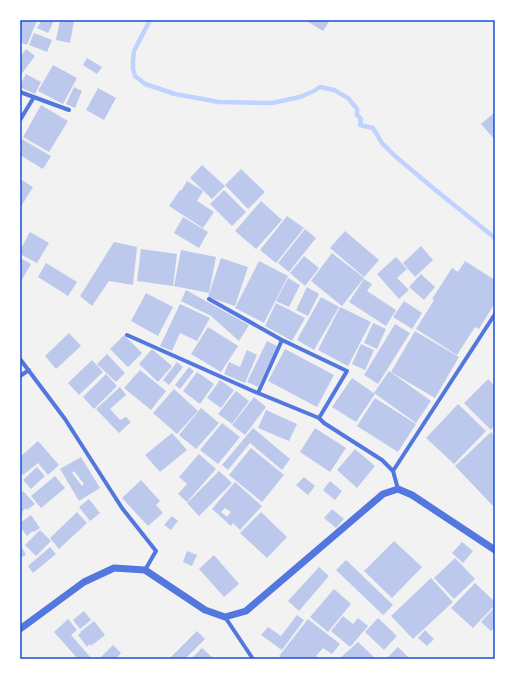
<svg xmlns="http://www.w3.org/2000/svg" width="515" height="679" font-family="Roboto,sans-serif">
  <rect width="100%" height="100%" fill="#f2f2f2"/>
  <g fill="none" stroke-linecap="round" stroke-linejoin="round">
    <path stroke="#bfd3fe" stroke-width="4.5" d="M150,20L134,51L133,60V69L135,76L145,84L175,94L219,102L272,103L300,97L314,91L320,87L334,90L348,98L357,109V115L361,119L360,125L373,128L382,143L395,156L433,188L495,238"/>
  </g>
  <path fill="#bdc9ec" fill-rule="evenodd" d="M20,20H37L27,45L20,42Z
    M42,20H54L48,33L37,28Z
    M60,20L74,21L70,43L56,40Z
    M305,20H330L323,31Z
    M34,33L52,40L47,52L29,45Z
    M26,49L35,56L20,76V57Z
    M87,58L102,67L97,74L83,65Z
    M53,65L77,78L63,104L38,91Z
    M26,74L41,82L35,94L20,87V85Z
    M74,87L82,91L75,108L66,104Z
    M98,88L116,98L104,120L86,110Z
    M41,105L68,121L49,152L23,137Z
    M495,112V140L481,124Z
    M20,138L51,156L43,169L20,155Z
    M202,165L225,186L212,199L190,178Z
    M241,169L265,192L248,209L225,185Z
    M20,179L33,187L20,208Z
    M187,181L203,191L197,201L214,212L203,228L169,206L180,190L181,191Z
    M224,190L246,212L232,226L210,204Z
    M261,201L282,220L256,249L235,231Z
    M287,216L304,228L276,263L260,250Z
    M183,217L208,232L199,248L174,233Z
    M305,229L316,238L289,272L278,263Z
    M345,231L379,260L364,277L330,248Z
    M30,232L49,243L37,263L20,254V250Z
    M114,242L137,247L133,285L109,281L92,306L80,296Z
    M421,246L433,260L415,277L403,263Z
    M141,249L177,254L173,286L137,281Z
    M181,250L216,257L209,293L174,286Z
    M332,253L364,278L342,306L311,281Z
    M304,256L319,268L305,286L290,273Z
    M396,257L407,269L397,278L409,290L399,299L377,274Z
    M20,258L31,264L20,283Z
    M221,258L248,267L235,306L208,297Z
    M259,261L288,276L264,323L235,308Z
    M465,261L495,280V303L479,329L475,327L457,355L416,329L434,300L432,299L452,268L458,272Z
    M46,263L77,282L68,296L38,277Z
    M421,274L435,287L424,300L409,287Z
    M288,278L300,285L289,307L276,301Z
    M364,279L372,284L367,291L396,310L386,326L349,302Z
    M307,287L319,294L308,316L296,310Z
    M186,290L249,325L239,341L211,316L181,301Z
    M146,293L173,307L158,336L131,321Z
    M321,297L339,307L314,350L297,340Z
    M404,301L422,313L412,329L393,317Z
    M276,303L305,318L292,341L265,326Z
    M180,304L210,318L197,341L180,333L172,351L160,346Z
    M340,307L371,322L348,366L318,350Z
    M373,323L386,329L377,349L364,343Z
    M395,324L410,333L378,384L364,375Z
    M208,327L238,346L221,372L191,354Z
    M415,331L459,357L435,398L391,372Z
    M69,333L81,346L56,369L45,356Z
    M124,335L142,353L128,367L110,349Z
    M267,341L277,346L258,387L247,382Z
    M361,344L374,350L365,370L352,364Z
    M152,349L172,366L158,382L139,364Z
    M285,349L334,375L317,407L268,381Z
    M247,350L257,355L245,383L224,374L229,362L240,367Z
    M107,354L125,373L116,382L97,364Z
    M92,360L103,372L79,395L68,383Z
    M177,362L183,367L169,385L163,380Z
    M189,367L194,371L180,389L175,385Z
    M140,370L166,391L151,410L124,388Z
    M389,371L431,401L416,423L374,393Z
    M197,372L214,384L200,404L183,391Z
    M106,374L117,386L94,409L83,397Z
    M352,378L375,394L356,422L332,407Z
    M488,379L495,386V426L491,430L464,403Z
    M220,380L234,390L221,408L207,398Z
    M120,387L126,395L110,409L120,420L126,417L131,422L119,433L96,409Z
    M174,389L198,411L177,434L153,413Z
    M236,391L249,401L232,424L218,414Z
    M254,397L266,407L245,435L232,425Z
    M375,398L416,424L398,452L357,426Z
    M458,404L486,431L454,464L426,438Z
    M201,408L219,423L196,449L179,435Z
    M266,410L297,424L289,441L258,428Z
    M222,423L240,437L218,464L200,450Z
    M253,428L290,459L282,470L250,443L228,470L222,465Z
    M315,428L346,448L330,472L300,452Z
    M491,432L495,436V504L493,506L455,466Z
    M172,433L187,450L160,472L145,455Z
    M38,441L59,465L48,475L38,463L23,475L20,471V457Z
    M251,448L284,475L262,502L229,475Z
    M355,449L375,466L357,488L337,470Z
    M199,454L216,469L187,502L178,494L187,484L179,477Z
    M81,457L100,488L79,501L60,469ZM74,471L84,484L82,486L72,473Z
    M37,467L45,476L31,489L23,480Z
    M219,471L232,483L199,516L187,503Z
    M55,476L65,488L41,508L31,496Z
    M304,477L315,486L308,495L296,485Z
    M141,480L160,501L156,505L163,513L148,526L122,498Z
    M330,481L342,491L335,500L323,490Z
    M235,482L262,506L240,530L233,523L231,526L212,509ZM225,508L231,512L227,517L221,512Z
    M23,491L35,504L27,510L26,508L22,512L23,514L20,516V494Z
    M89,499L100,513L90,521L79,507Z
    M332,509L344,519L336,528L324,518Z
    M77,512L87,523L59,549L50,538Z
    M261,512L287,537L267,558L240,533Z
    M31,515L40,528L34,532L33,531L27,536L21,528L22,527L20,523Z
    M172,516L178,521L171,530L164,525Z
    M40,530L51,541L36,556L25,545Z
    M394,541L422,567L392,598L364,571Z
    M462,542L473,551L463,563L452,553Z
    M20,544L26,555L20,558Z
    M50,547L56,554L33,573L28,566Z
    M187,551L197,555L192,566L183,562Z
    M214,555L239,584L224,597L199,569Z
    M455,558L475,579L454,599L434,578Z
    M346,560L393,605L383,615L336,570Z
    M319,567L329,576L299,611L288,601Z
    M431,578L453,602L413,639L391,616Z
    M475,583L495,602V605L473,628L451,608Z
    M334,589L351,604L328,632L310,617Z
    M495,607V627L491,631L481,622Z
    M84,611L91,620L80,629L73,620Z
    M297,615L304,620L282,650L261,635L268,627L281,636Z
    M343,616L353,624L358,618L368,626L350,647L331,631Z
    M378,618L397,636L384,650L365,632Z
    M68,619L77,630L71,635L92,659H78L54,632Z
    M308,619L340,644L332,654L323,648L316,656L320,659H283L279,656Z
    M94,621L105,635L91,646L90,644L87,647L78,635L81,633L80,632Z
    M425,630L434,639L427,646L418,638Z
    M197,631L205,639L185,659H169Z
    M358,642L376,659H339Z
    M113,645L121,653L116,659H99Z
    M398,647L410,659H386Z
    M202,648L214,659H191Z"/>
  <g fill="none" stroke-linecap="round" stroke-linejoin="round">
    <path stroke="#5277de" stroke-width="4" d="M20,92L69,110
      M20,120L34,97
      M209,299L282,340L347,371L319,418
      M127,335L253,391L319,418L324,423L382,460L393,471L398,489
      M20,359L65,419L122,508L156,551L145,570
      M20,376L29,370
      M258,393L282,340
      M393,471L495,314
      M225,617L253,659"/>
    <path stroke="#5277de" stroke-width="7" d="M20,629L84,582L114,568L145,570L205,610L225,617L246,611L383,494L398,489L412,495L495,550"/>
  </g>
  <rect width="515" height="679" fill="none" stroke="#ffffff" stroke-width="42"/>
  <rect x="21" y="21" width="473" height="637" fill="none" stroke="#1d4ed8" stroke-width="1.5"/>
</svg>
